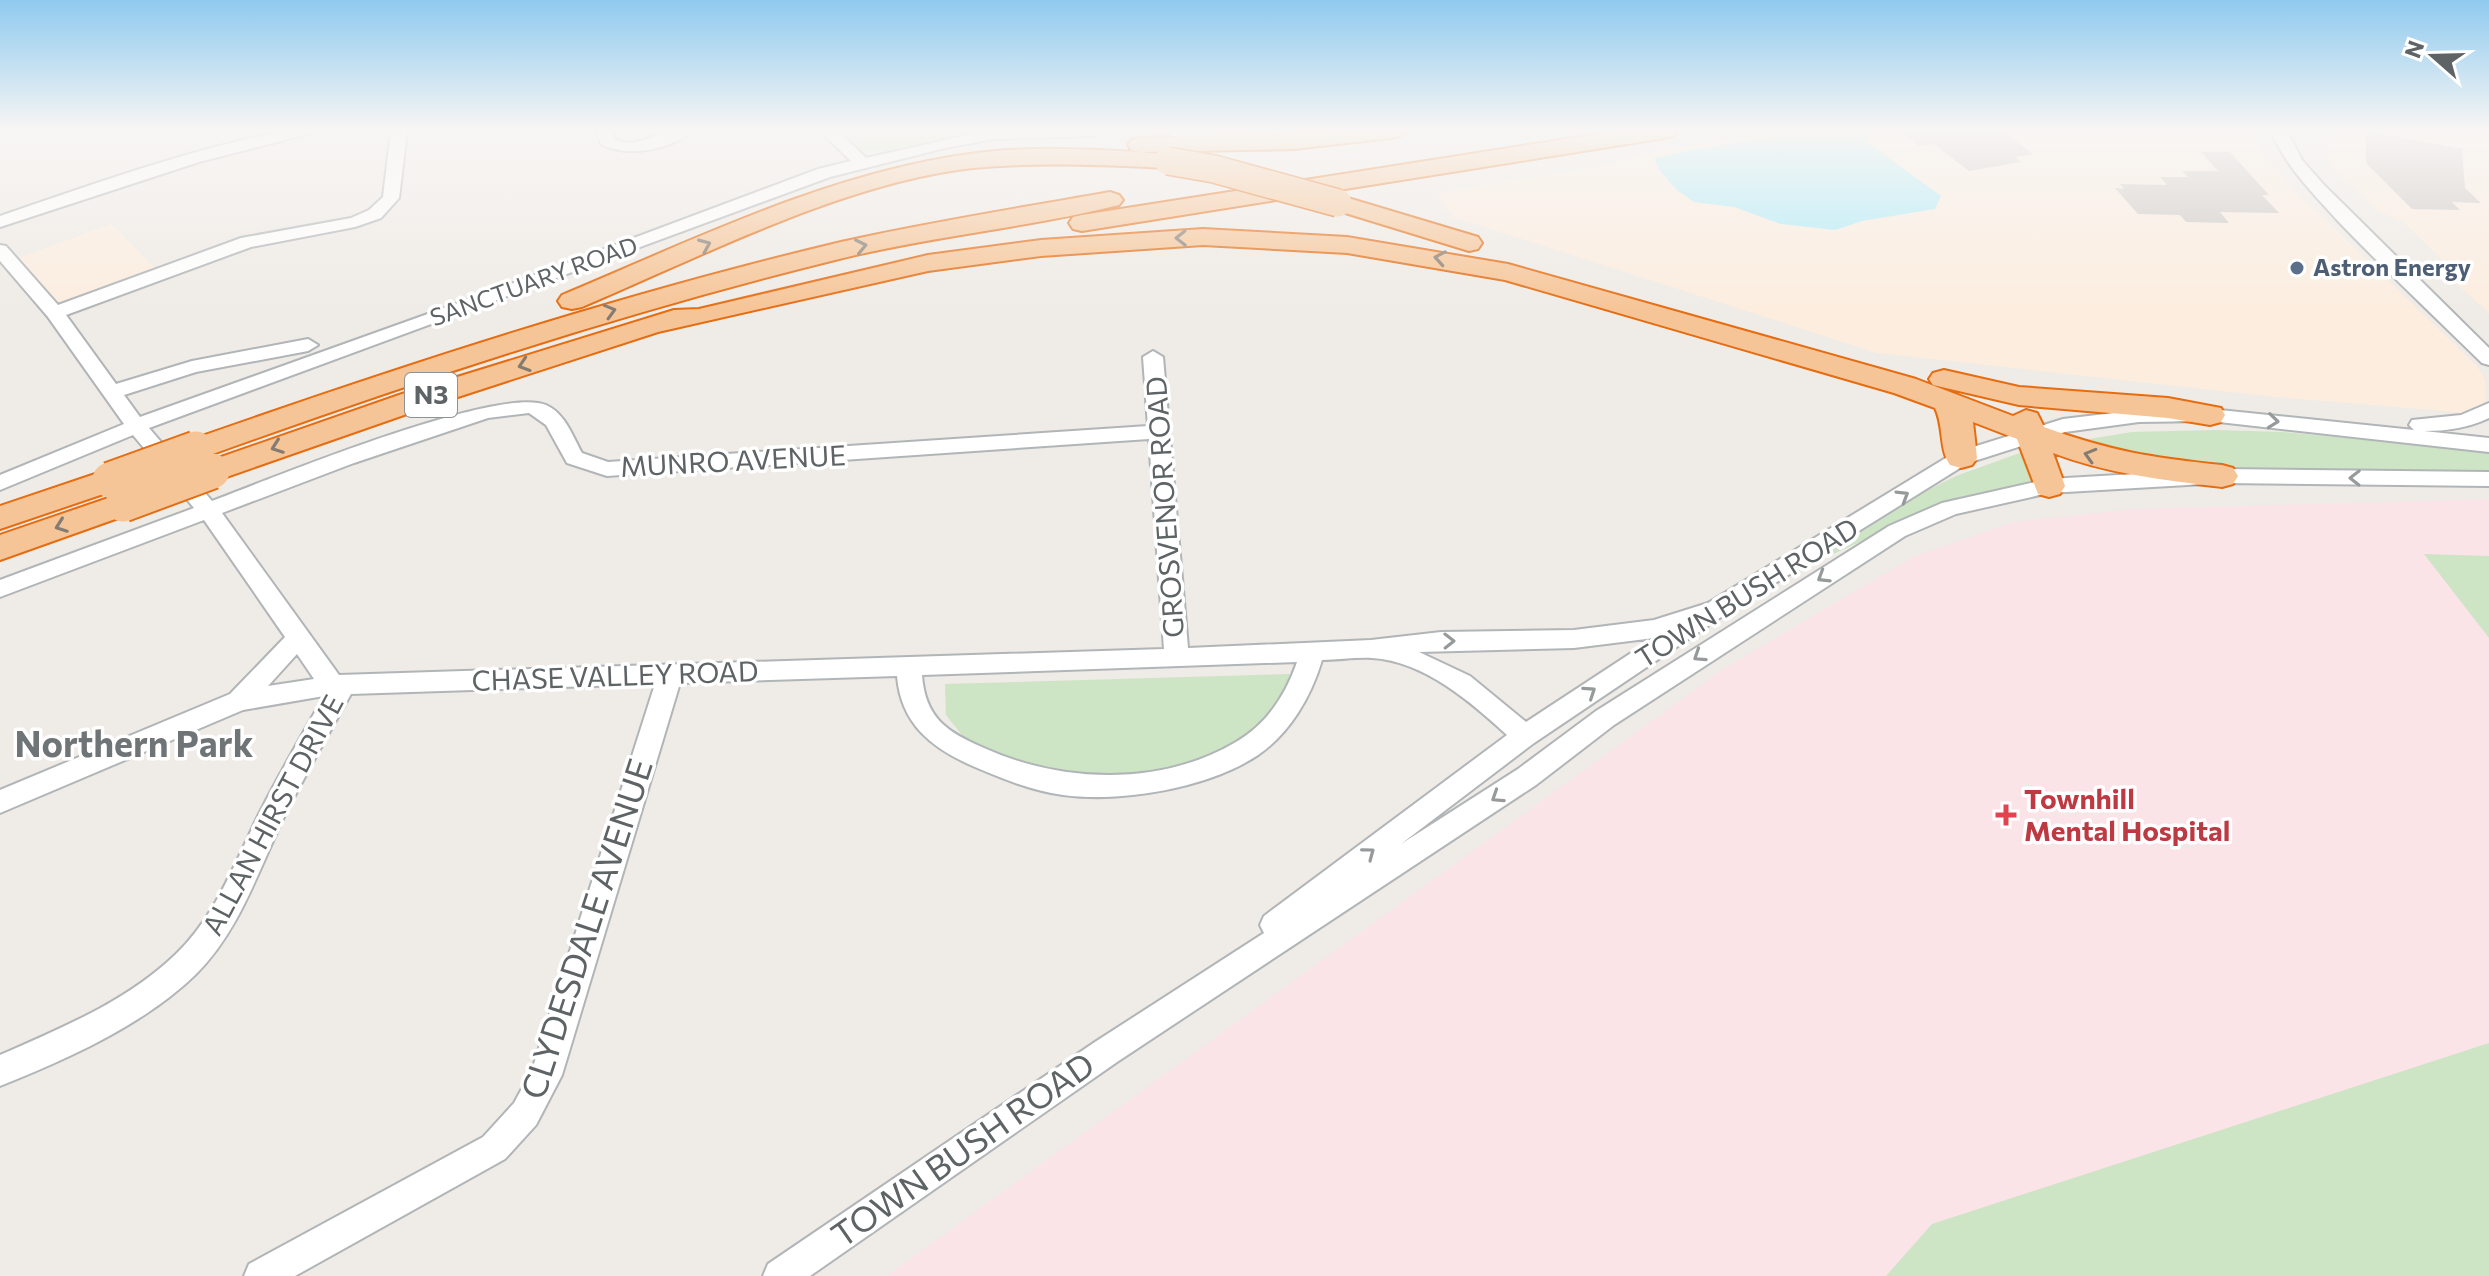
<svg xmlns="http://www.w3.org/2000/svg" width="2489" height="1276" font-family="Commissioner,sans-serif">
  <rect width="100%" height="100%" fill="#efebe6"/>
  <path fill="#fceddf" d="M1790,131H2252L2265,157L2284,180L2478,367L2485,380L2486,398L2482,405L2467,413L2275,397L1877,353L1454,217L1438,199L1442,192L1601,166L1641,154Z
    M2328,131H2489V313L2450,278L2443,260L2404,222L2379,211L2332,168L2328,158Z
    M111,224L158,271L61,308L17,259Z"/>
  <path fill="#fae4e8" d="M2489,499V1276H887L1725,668L1913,557L2014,522L2134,509Z"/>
  <path fill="#cde4c5" d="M840,131H968C943,136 881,158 859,149C851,146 845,138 840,131Z
    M2215,430L2282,432L2489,451V473L2167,470L2058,444L2132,432Z
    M2028,450L2039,481L1920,515L1811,564L1924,492L1956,476Z
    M2424,554L2489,556V638Z
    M1290,674L1285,696L1255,729L1217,753L1170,769L1071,784L969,744L946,715L945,684Z
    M2489,1043V1276H1886L1932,1224Z"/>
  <path fill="#acebf9" d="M1807,131H1869L1868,143L1941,196L1935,209L1862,221L1835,230L1781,224L1734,207L1694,202L1677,190L1660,171L1654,159L1686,151Z"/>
  <path fill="#cbc6c3" d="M1900,131H2002L2033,154L2015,157L2021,162L1969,171L1934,144L1919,146Z
    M2366,131L2462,149L2465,188L2481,203L2452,202L2460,210L2412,209L2366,163Z
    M2201,152H2230L2269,195H2262L2279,213L2220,212L2229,223L2186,222L2180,215L2138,214L2115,188L2124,189L2120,184L2167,185L2160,177H2188L2182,171H2218Z"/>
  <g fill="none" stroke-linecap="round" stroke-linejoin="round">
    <defs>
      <path id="minor" d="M285,131H320L199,162L0,227V216C94,184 187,150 285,131Z
        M391,131H407L399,198L381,218L355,227L251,247L66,315L116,384L192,361L308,339L318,345L308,351L196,372L124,395L140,417L492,291L818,169L851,161L820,131H838L866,158L985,131H1102L1094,136L994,139L945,148L830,177L149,428L212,501C270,479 498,385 546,405C565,413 573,437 582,453L608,462L1148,426L1143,357L1153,351L1163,357L1188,648L1371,640L1441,632L1574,630L1654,620L1708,603L1954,453L2063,419L2139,410L2210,409L2414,430L2409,425L2412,420L2461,415L2489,403V418C2468,428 2447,431 2424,431L2489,438V452L2210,421L2139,422L2065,432L1968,463L1724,615L1534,743L1401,844L1518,769L1596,711L1889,526L1942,503L2049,479L2222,469L2489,472V486L2222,483L2049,493L1956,514L1905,536L1614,725L1536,785L1117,1062L810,1276H763L768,1264L1095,1042L1264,933L1260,925L1264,916L1507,735C1471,702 1424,661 1372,658C1356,657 1338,660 1322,660C1311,697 1290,733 1258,755C1209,788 1121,803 1063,795C1033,791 1003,779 975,767C933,749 901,725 897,676L680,683L562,1075L536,1125L505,1159L295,1276H244L249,1264L483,1137L514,1103L532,1070L655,684L351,694C328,735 305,775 284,817C258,871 239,932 195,975C142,1026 67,1059 0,1086V1055C61,1028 126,1002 175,955C215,917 235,863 259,814C279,774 302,735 324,696L243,710L0,813V790L230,694L285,637L204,520L0,597V580L194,508L133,435L0,490V475L124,424L48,317L0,261V245L6,246L58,305L241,238L351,218L369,210L383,197ZM529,413L546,425L567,463L607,476L1149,439L1164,649L339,675L222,513L354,463L488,418ZM1654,638L1526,722L1470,676L1419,652L1574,648ZM297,654L314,679L268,686ZM1297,662C1286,694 1267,724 1236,742C1160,787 1062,783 984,748C947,732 925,718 922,675Z
        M597,131H613L615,139C635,150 652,134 672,131C678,131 685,131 692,131C670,150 627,158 601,144Z
        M1164,131H1258L1250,136H1172Z
        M1258,131H1297C1288,138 1267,138 1258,131Z
        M2271,131H2287L2302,160L2324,185L2489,348V365L2482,363C2434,316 2384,269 2337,220C2312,192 2286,167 2271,131Z"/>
      <path id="highway" d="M1324,131H1404L1400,136L1392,138L1294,149L1141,152L1177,156L1180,161L1177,166L1168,168C1103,165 1038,162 973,168C845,182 700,257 582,307L572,309L562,307L558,301L562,295C694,240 826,174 969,154C1025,146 1084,149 1140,152L1131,150L1128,145L1131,140L1140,138Z
        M1617,131H1677L1673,136L1665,138L1082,231L1073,229L1069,223L1073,217L1082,215Z
        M1110,192L1119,195L1123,200L1119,205C1027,228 931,236 839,259C624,312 415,381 207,456L196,459L185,456L180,449L185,442C401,366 618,295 841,242C930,222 1020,208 1110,192Z
        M1338,195L1478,237L1482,243L1478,249L1469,251L1329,208L1325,203L1329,198Z
        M1203,229L1347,237L1508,264L1916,379L2013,416L2026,410L2037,413L2044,427C2109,451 2154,458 2222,465L2233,468L2238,476L2233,484L2222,487C2164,480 2108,474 2053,453L2065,486L2060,494L2049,497L2038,494L2017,439L1973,422L1977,458L1972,465L1961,468L1950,465C1939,449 1944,426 1935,408L1894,393L1505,280L1347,253L1203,245L1041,256L928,271L658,332L424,408L212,482L201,478L196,471L201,464L402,394L674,310L699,309L928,255L1041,240Z
        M1944,370L2019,387L2168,398L2221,408L2225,415L2221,422L2210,425L2168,418L2019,405L1933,385L1929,379L1933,373Z
        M110,469L121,472L126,480L121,488L0,529V506Z
        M123,493L135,496L139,504L135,512L0,560V535Z"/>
    </defs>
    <use href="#minor" stroke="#b1b5b7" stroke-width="4"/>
    <use href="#highway" stroke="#e56c11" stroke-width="4"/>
    <use href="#minor" fill="#fff" fill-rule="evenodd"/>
    <use href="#highway" fill="#f6c597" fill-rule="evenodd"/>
    <defs>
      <path id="highway-bridge-far1" d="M1168,161L1214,169L1338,203"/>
      <path id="highway-bridge" d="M110,480L196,449
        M123,504L212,471"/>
    </defs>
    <use href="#highway-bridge-far1" stroke="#e56c11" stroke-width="30" stroke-linecap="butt"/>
    <use href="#highway-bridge" stroke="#e56c11" stroke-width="39" stroke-linecap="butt"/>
    <use href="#highway-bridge-far1" stroke="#f6c597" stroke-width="27"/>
    <use href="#highway-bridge" stroke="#f6c597" stroke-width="35"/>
  </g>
  <defs><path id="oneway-chevron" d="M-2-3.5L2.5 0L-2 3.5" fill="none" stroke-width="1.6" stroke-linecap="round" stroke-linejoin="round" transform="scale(2)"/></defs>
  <g stroke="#847c72">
    <use href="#oneway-chevron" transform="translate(1181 238) rotate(179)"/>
    <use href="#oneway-chevron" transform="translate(705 245) rotate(-23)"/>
    <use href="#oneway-chevron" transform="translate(861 246) rotate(-12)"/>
    <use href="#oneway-chevron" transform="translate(1440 258) rotate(-170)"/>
    <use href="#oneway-chevron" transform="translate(610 311) rotate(-16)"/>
    <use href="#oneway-chevron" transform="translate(524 365) rotate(162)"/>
    <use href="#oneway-chevron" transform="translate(277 447) rotate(160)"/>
    <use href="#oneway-chevron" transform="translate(2090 455) rotate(-164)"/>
    <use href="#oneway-chevron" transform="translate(61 526) rotate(160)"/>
  </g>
  <g stroke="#969a9b">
    <use href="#oneway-chevron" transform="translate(2273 421) rotate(6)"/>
    <use href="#oneway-chevron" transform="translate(2355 478) rotate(-179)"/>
    <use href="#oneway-chevron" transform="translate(1903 496) rotate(-31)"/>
    <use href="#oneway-chevron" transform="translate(1823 577) rotate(148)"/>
    <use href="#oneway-chevron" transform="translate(1449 641) rotate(-1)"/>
    <use href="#oneway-chevron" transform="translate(1699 656) rotate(147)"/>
    <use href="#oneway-chevron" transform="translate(1590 692) rotate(-34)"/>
    <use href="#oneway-chevron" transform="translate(1497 797) rotate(147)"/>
    <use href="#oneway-chevron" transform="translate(1369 853) rotate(-37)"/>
  </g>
  <linearGradient id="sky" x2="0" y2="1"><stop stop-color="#90caef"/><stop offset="0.42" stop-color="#f8f6f4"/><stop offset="1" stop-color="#f8f6f4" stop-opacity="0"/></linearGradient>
  <rect width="2489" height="310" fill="url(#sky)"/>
  <circle fill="#5c6f8a" stroke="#fff" stroke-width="3" cx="2297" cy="268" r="8"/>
  <path fill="#e0444e" stroke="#fff" stroke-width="3" d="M2002 803h8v8h8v8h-8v8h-8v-8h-8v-8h8z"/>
  <g text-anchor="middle" stroke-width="7" stroke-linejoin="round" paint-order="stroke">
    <g font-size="24" font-weight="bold" fill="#4e5e75" stroke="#fff" text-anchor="start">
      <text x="2313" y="276">Astron Energy</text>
    </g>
    <g font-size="24" fill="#5e6365" stroke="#fff">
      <text transform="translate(534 282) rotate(-20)" y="8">SANCTUARY ROAD</text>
    </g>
    <rect fill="#fff" stroke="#8e9293" stroke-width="2" x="405" y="373" width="52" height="44" rx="6"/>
    <g font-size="26" font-weight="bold" fill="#5e6365">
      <text x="431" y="404">N3</text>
    </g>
    <g font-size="28" fill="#5e6365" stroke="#fff">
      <text transform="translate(733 461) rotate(-3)" y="10">MUNRO AVENUE</text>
      <text transform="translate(1165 507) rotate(-94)" y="10">GROSVENOR ROAD</text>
      <text transform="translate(1747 593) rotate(-32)" y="10">TOWN BUSH ROAD</text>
      <text transform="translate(615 676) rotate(-2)" y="10">CHASE VALLEY ROAD</text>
      <text transform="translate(273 815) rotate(-62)" y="10">ALLAN HIRST DRIVE</text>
    </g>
    <g font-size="28" font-weight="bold" fill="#be3a42" stroke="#fff" text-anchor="start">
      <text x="2024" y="809">Townhill<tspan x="2024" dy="32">Mental Hospital</tspan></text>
    </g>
    <g font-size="34" fill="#5e6365" stroke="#fff">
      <text transform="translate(587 929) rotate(-72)" y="12">CLYDESDALE AVENUE</text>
      <text transform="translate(963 1150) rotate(-35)" y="12">TOWN BUSH ROAD</text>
    </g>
    <g font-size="36" font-weight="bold" fill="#6f7577" stroke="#fff">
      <text x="134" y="757">Northern Park</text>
    </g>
  </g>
  <g transform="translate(2433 56) rotate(290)" stroke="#ffffff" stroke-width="6" paint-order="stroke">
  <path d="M0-6L14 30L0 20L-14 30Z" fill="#5e6365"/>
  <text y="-12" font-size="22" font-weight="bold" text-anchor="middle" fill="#5e6365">N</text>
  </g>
</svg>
